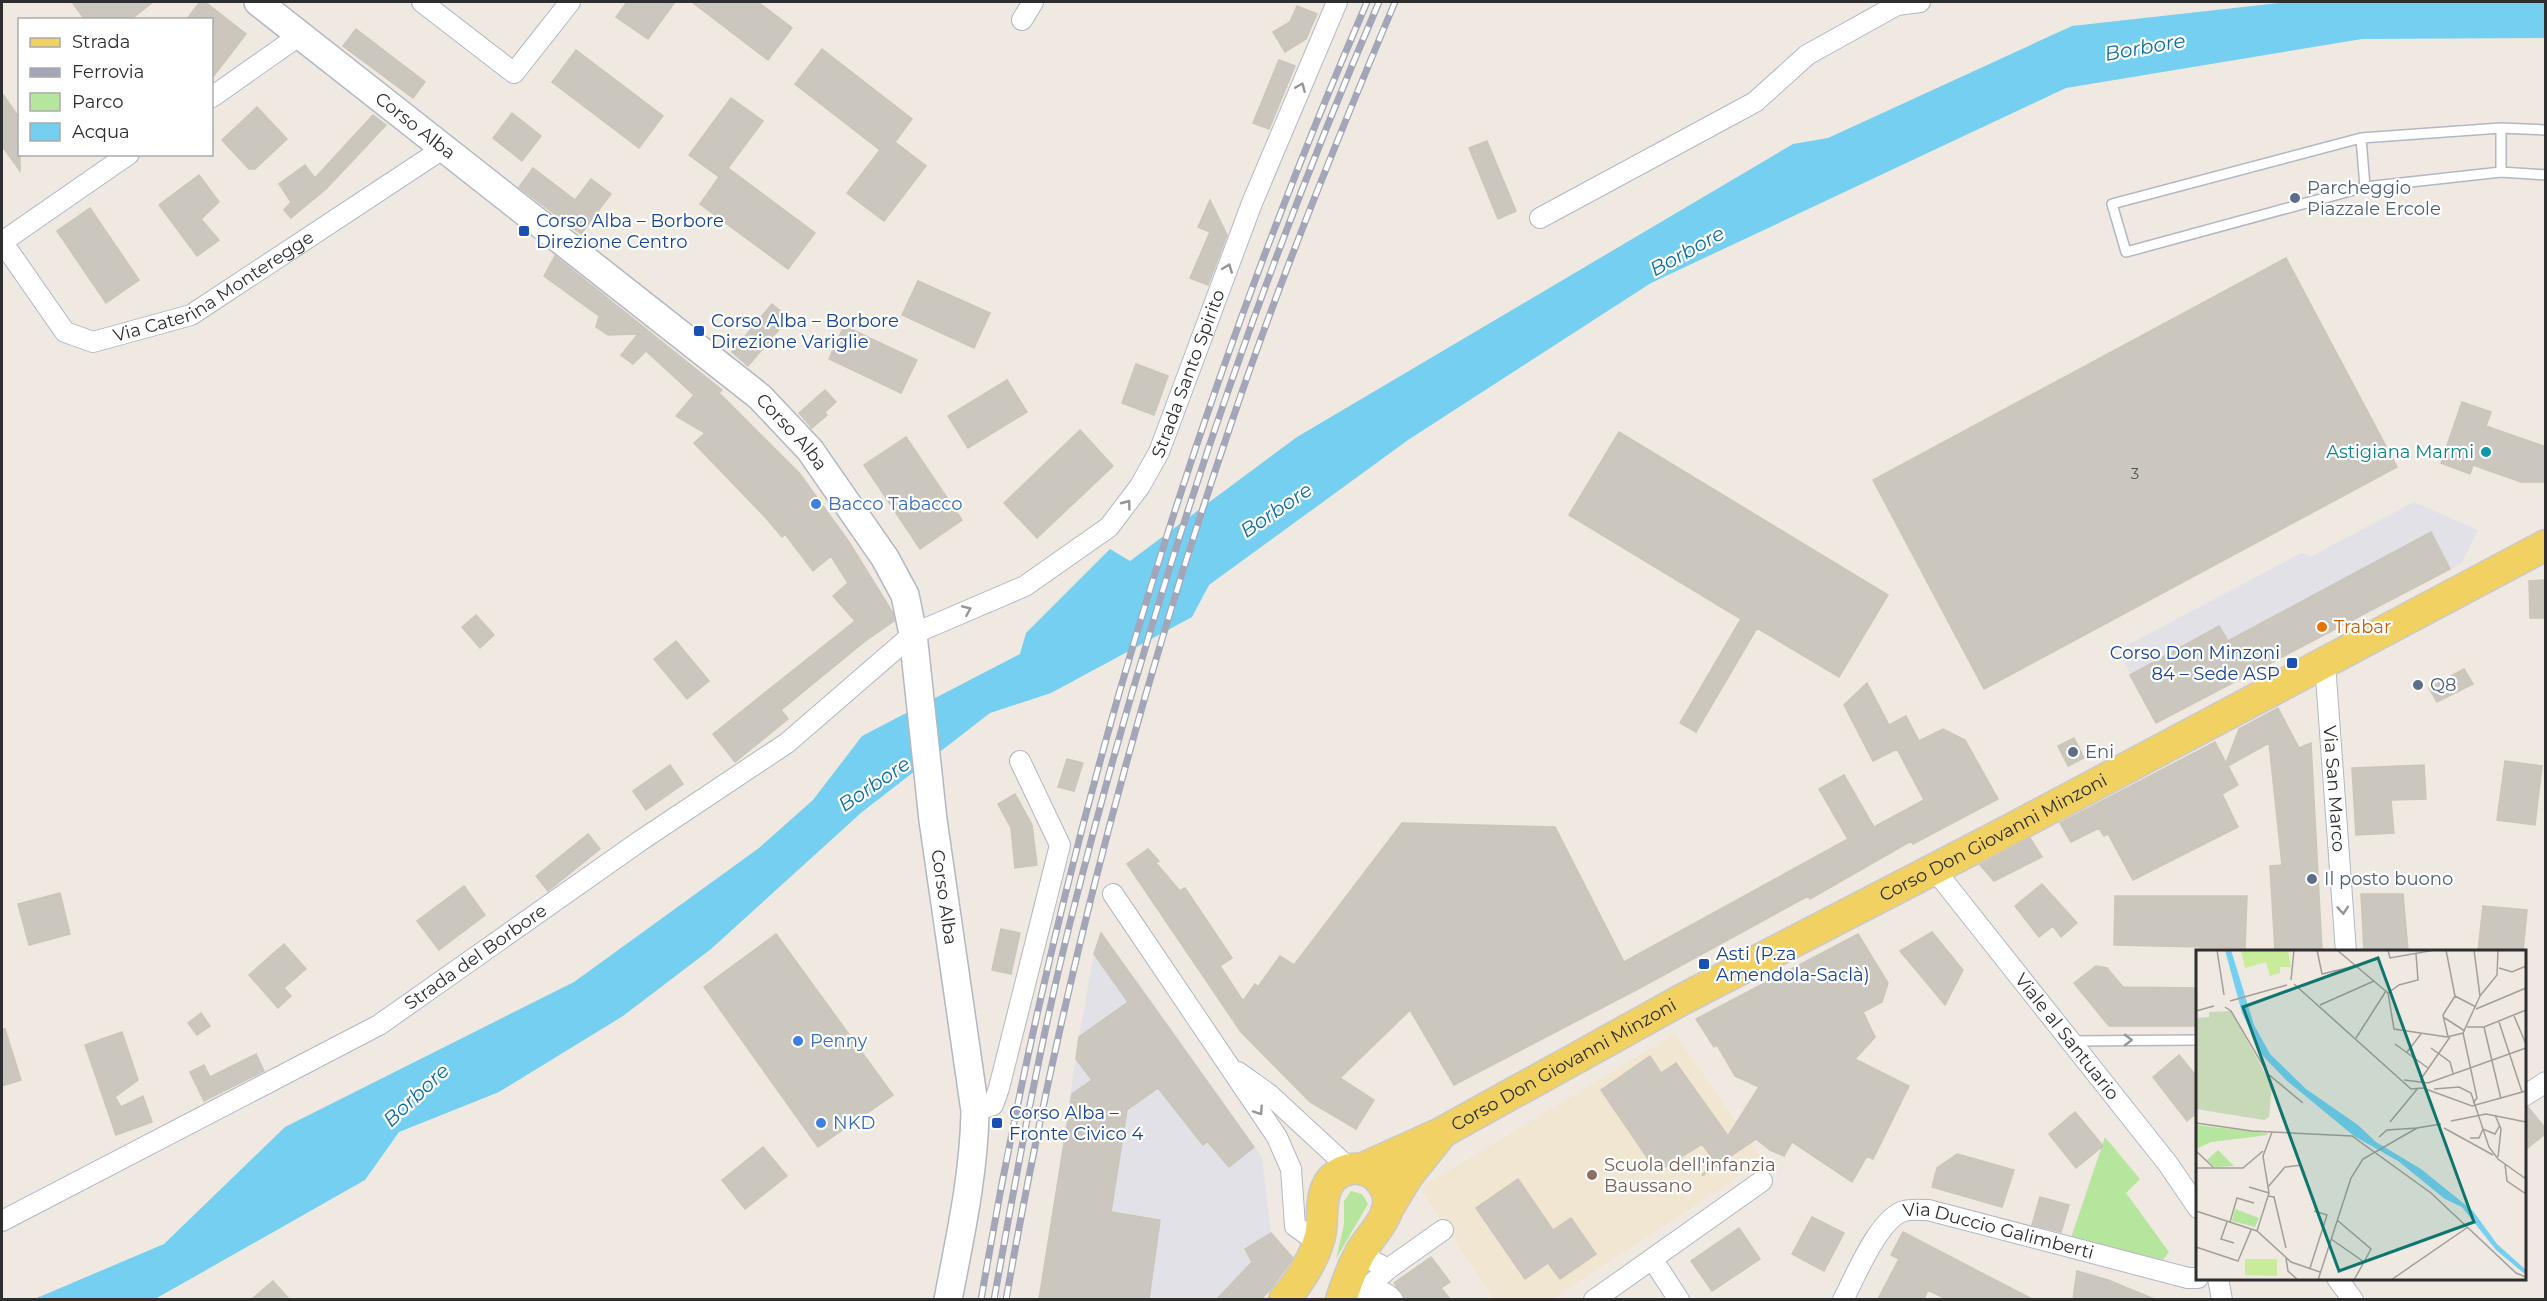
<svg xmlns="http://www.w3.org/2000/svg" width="2547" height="1301" font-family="Montserrat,sans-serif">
  <rect width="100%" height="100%" fill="#efe9e1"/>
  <path fill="#e3e1e8" d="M2414,502L2478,530L2462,563L2156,723L2122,658L2121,653L2126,646L2301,553L2312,556Z
    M1102,937L1138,982L1262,1157L1271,1233L1296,1262L1261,1299L1039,1300L1079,1037L1094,954Z"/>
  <path fill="#f0e6d1" d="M1675,1034L1763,1161L1552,1299H1494L1420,1188Z"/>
  <path fill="#b6e59e" d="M2105,1137L2140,1179L2126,1193L2169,1252L2163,1260L2071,1238Z
    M1351,1191L1362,1194L1368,1204L1336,1259L1344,1224V1201Z"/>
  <path fill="#75cff0" d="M2288,2H2545V38L2362,39L2066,88L1651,283L1408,440L1209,585L1192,617L1051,693L990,713L862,812L711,949L623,1016L499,1092L399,1132L365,1180L155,1299L32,1300L164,1244L285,1127L574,982L759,848L813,800L862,736L1020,654L1026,633L1110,549L1130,561L1297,437L1793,144L1828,138L2072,26Z"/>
  <path fill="#cbc7bf" stroke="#cbc5ba" stroke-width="1.5" d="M72,2H153L130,20H85Z
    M200,2H205L246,34L212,78V20H186Z
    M627,2H675L648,39L616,17Z
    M692,2H758L792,28L768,60Z
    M1297,6L1317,14L1306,39L1285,52L1273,32L1290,22Z
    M356,29L425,82L413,98L343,46Z
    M822,49L912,119L895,142L926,166L884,221L847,193L880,150L795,84Z
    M576,50L663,116L639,148L552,82Z
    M1279,60L1295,66L1269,129L1253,123Z
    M2,93L20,119V171L2,146Z
    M731,98L763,121L728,168L815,233L788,269L700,204L719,177L689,155Z
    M257,107L287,139L255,169H249L222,140Z
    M512,113L541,136L522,161L493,138Z
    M373,115L386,125L326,189L291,218L284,210L291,202L279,184L305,165L315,178Z
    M1487,141L1516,211L1498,219L1469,148Z
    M533,168L575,200L591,179L611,194L581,234L519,187Z
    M199,175L219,202L201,219L219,240L197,256L159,205Z
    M1210,200L1227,235L1208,285L1190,278L1210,232L1198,227Z
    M90,208L139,280L106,303L57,231Z
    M555,256L722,390L719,393L800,474L849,542L893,613L894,621L864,642L781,710L788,719L735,762L713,734L855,621L833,596L848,583L831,556L813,571L785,534L782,537L766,518L694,443L705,433L676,416L694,395L646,351L633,364L621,355L638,334L608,335L596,327L599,316L544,276Z
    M2286,258L2397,467L1984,689L1873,480Z
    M918,281L990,313L974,348L902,315Z
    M772,304L789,318L748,366L732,352Z
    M844,326L917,360L901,393L829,359Z
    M1136,364L1168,376L1154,415L1122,403Z
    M1007,380L1027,412L968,448L948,416Z
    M825,390L836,402L825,412L827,415L812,428L799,413Z
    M2462,402L2491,412L2486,426L2546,447V482H2521L2473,465L2470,474L2441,463Z
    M1080,430L1113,466L1037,538L1004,503Z
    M1619,432L1888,595L1839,677L1757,628L1696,732L1680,723L1741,619L1569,515Z
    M906,437L962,520L920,549L864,465Z
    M2431,532L2450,569L2156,723L2130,675L2219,626L2228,641Z
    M2546,580V618H2530L2529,581Z
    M476,615L494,635L480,648L462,627Z
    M676,641L709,681L687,699L654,659Z
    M2464,669L2473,684L2437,702L2429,688Z
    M1867,683L1889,725L1906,716L1919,741L1943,729L1965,740L1998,799L1913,844L1911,841L1810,899L1808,896L1638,989L1454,1085L1410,1010L1340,1078L1374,1100L1356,1129L1310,1102L1241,1032L1127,864L1148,849L1159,861L1156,863L1180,891L1185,888L1232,958L1220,966L1243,1001L1255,984L1258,987L1280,956L1294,965L1402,823L1555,827L1624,962L1848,839L1819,789L1844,775L1874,827L1924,800L1897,749L1873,761L1844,705Z
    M2278,708L2299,748L2311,743L2322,951H2275L2270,866L2282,865L2269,743L2228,766L2238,785L2222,794L2238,827L2133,880L2108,834L2104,836L2099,828L2071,842L2060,823L2215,742L2226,763L2239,729Z
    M2074,738L2084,758L2068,766L2058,746Z
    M1067,759L1083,763L1074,791L1058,787Z
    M2505,761L2542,766L2535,825L2497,820Z
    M670,765L683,784L646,810L633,791Z
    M2424,765L2426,799L2391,800L2394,833L2356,835L2352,768Z
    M1015,794L1032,825L1037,865L1015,868L1011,828L998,804Z
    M588,834L600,849L548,891L536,876Z
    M2030,838L2042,857L1994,881L1980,865Z
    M2042,884L2077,923L2061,937L2053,926L2039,937L2015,906Z
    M464,886L485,915L439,950L417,921Z
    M60,893L70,934L29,945L18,904Z
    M2361,894H2403L2408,951H2364Z
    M2115,896H2247L2245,948L2114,945Z
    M2483,906L2527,910L2523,951H2478Z
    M1001,929L1020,933L1011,974L992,970Z
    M1932,932L1963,970L1945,1005L1900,951Z
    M1101,933L1254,1147L1229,1167L1207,1141L1203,1145L1158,1088L1127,1110L1111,1212L1160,1220L1149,1299H1039L1072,1094L1092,1080L1076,1059L1079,1037L1128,1002L1094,954Z
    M776,934L893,1095L818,1147L704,987Z
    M1858,934L1888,983L1882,1002L1863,1012L1875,1037L1855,1059L1909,1086L1873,1159L1867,1156L1852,1182L1792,1142L1784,1156L1770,1150L1756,1139L1702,1176L1713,1159L1702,1144L1657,1172L1601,1090L1650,1056L1661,1073L1676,1063L1728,1136L1759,1087L1735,1076L1717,1045L1714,1047L1696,1019Z
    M284,944L306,969L284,988L291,996L278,1008L249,975Z
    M2096,966L2107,968L2123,987L2198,988V1026H2109L2074,983Z
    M201,1013L210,1026L197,1035L188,1023Z
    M2,1029H5L21,1080L2,1086Z
    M122,1032L138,1080L115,1097L121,1107L143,1096L152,1122L116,1135L85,1045Z
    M256,1054L264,1071L204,1101L190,1072L204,1065L210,1077Z
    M2179,1055L2198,1078V1112L2187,1121L2153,1077Z
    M2528,1107L2546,1129V1133L2524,1151V1108Z
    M2075,1112L2103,1146L2076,1168L2049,1134Z
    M763,1147L787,1176L745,1209L722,1180Z
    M1957,1154L2014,1170L2002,1207L1932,1187L1937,1168Z
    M1518,1179L1553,1230L1571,1218L1596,1254L1560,1279L1548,1263L1525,1279L1476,1208Z
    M2040,1197L2069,1205L2061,1232L2032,1225Z
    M1812,1217L1844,1233L1824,1271L1792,1254Z
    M1739,1228L1760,1259L1712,1291L1691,1261Z
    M1903,1232L1947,1255L2032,1299H1946L1928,1290L1924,1299H1878L1899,1259L1891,1255Z
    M1271,1233L1293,1258L1270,1290L1261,1299H1217L1252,1262L1245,1249Z
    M1431,1257L1450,1282L1441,1288L1450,1299H1405L1394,1283Z
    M2077,1271L2108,1280L2154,1299H2073Z
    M273,1281L289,1299H252Z"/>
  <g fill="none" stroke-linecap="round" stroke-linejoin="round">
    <defs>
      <path id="lane" d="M2546,130L2501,128L2361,138L2112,204L2126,252L2365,187L2501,172L2546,175
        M2361,138L2365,187
        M2501,172V128
        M2072,1041L2198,1040"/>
      <g id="street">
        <path d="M422,2L514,73L570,2"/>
        <path d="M1022,20L1033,2"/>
        <path d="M212,97L300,35"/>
        <path d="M1540,218L1755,102L1807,55L1897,5L1920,2"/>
        <path d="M2,242L129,154"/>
        <path id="s1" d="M3,243L65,332L93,342L191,315L444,148"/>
        <path id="s2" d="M2325,663L2346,952"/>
        <path id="s3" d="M1934,869L2168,1164L2198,1208"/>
        <path d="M1113,894L1277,1137L1291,1169L1295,1226L1317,1242"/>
        <path d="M1238,1072L1270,1095L1350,1169"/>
        <path d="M2524,1096L2546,1082"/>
        <path d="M975,1111L993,1105L999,1088L1060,845L1020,761"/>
        <path id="s4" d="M2,1221L379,1025L640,841L787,743L913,634L1025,586L1109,527L1140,486L1159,452L1252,203L1337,2"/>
        <path d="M1653,1260L1679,1300"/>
        <path d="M1388,1269L1443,1230"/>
        <path d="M2218,1278L2222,1300"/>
        <path d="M2337,1278L2353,1300"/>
        <path d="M1362,1293L1388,1269L1373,1261L1363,1249"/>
        <path d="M1358,1294C1371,1290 1384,1288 1393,1300"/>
        <path d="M1594,1300L1762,1181"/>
        <path id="s5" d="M1843,1300C1855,1277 1879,1218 1904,1211C1911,1209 1921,1210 1928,1210L2188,1278H2198"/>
      </g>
      <g id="secondary">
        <path id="s6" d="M258,2L760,397L810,450L885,558L905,595L913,634L933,820L975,1111C974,1175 960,1237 948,1300"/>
      </g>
      <g id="primary">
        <path id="s7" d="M1361,1169L1441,1133L1683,999L1998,836L2546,545"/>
        <path d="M1386,1212L1407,1177L1438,1138"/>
        <path d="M1284,1300C1300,1281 1314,1260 1320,1236C1324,1219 1319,1199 1329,1183C1334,1175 1343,1170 1352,1169C1375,1167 1393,1189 1387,1211C1382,1226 1368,1239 1360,1253C1352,1268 1346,1284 1341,1300"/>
      </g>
    </defs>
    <use href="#lane" stroke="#b4b7c1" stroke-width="12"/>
    <use href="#street" stroke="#b4b7c1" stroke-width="22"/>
    <use href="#secondary" stroke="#b4b7c1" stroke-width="30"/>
    <use href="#primary" stroke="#c9c9c9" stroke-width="33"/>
    <use href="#lane" stroke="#fff" stroke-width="9"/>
    <use href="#street" stroke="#fff" stroke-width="20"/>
    <use href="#secondary" stroke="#fff" stroke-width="27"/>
    <use href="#primary" stroke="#f2d163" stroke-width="30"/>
    <defs>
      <path id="rail" d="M981,1300C1056,855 1188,415 1367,2
        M994,1300C1018,1165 1042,1031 1076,899C1154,592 1254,292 1379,2
        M1006,1300C1058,1002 1134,707 1232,421C1280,279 1337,140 1395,2"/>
    </defs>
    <use href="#rail" stroke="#a3a6b8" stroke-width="7"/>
    <use href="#rail" stroke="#fff" stroke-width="4.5" stroke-dasharray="14" stroke-linecap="butt"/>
  </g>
  <defs><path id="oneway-chevron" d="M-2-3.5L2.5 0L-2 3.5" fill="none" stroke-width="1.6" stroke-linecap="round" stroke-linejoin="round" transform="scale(1.5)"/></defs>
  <g stroke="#969696">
    <use href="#oneway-chevron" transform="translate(1301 87) rotate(-67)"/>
    <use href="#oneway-chevron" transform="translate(1228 268) rotate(-69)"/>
    <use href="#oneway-chevron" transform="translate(1127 504) rotate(-53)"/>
    <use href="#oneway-chevron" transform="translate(967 610) rotate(-23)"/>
    <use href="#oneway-chevron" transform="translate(2343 910) rotate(86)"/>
    <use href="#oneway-chevron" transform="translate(2128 1040)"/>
    <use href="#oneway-chevron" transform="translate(1259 1111) rotate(56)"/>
  </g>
  <g fill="#5c6f8a" stroke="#fff" stroke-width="2">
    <circle cx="2295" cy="198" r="6"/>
    <circle cx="2418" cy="685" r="6"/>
    <circle cx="2073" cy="752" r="6"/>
    <circle cx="2312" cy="879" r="6"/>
  </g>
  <g fill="#1a4fb4" stroke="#fff" stroke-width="2">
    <rect x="518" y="225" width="12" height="12" rx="3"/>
    <rect x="693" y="325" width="12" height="12" rx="3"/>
    <rect x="2286" y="657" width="12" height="12" rx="3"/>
    <rect x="1698" y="958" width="12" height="12" rx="3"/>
    <rect x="991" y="1117" width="12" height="12" rx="3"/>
  </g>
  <circle fill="#0f9aa8" stroke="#fff" stroke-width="2" cx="2486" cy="452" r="6"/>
  <g fill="#3f7fe0" stroke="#fff" stroke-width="2">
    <circle cx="816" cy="504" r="6"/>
    <circle cx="798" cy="1041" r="6"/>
    <circle cx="821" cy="1123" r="6"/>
  </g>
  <circle fill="#e8710a" stroke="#fff" stroke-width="2" cx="2322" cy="627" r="6"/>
  <circle fill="#8d6e63" stroke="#fff" stroke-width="2" cx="1592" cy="1175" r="6"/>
  <g text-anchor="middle" stroke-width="4.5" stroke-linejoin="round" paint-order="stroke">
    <g font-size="15" fill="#555452">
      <text x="2135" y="479">3</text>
    </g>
    <g font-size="18" fill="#2e2e2e" stroke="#fff">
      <text dy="6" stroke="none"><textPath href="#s6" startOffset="200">Corso Alba</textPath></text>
      <text dy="6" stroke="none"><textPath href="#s1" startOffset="272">Via Caterina Monteregge</textPath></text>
      <text dy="6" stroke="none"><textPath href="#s4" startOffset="1486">Strada Santo Spirito</textPath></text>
      <text dy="6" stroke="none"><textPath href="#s6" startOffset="686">Corso Alba</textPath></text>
      <text dy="6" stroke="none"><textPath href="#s2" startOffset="126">Via San Marco</textPath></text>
      <text dy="6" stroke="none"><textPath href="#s7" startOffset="714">Corso Don Giovanni Minzoni</textPath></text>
      <text dy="6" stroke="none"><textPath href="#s6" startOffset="1190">Corso Alba</textPath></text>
      <text dy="6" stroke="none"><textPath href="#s4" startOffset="543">Strada del Borbore</textPath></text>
      <text dy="6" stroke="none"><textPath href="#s3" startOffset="214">Viale al Santuario</textPath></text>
      <text dy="6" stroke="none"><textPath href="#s7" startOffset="228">Corso Don Giovanni Minzoni</textPath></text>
      <text dy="6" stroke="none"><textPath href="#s5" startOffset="207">Via Duccio Galimberti</textPath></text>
    </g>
    <g font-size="18" fill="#4e5e75" stroke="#fff" text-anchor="start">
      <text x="2307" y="194">Parcheggio<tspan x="2307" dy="21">Piazzale Ercole</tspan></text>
      <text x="2430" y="691">Q8</text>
      <text x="2085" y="758">Eni</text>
      <text x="2324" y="885">Il posto buono</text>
    </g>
    <g font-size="18" fill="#164399" stroke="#fff" text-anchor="start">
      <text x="536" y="227">Corso Alba – Borbore<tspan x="536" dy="21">Direzione Centro</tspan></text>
      <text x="711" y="327">Corso Alba – Borbore<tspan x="711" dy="21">Direzione Variglie</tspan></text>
      <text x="2280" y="659" text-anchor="end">Corso Don Minzoni<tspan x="2280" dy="21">84 – Sede ASP</tspan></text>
      <text x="1716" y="960">Asti (P.za<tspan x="1716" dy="21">Amendola-Saclà)</tspan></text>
      <text x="1009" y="1119">Corso Alba –<tspan x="1009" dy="21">Fronte Civico 4</tspan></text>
    </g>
    <g font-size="18" fill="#0d838f" stroke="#fff" text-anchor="end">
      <text x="2474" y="458">Astigiana Marmi</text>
    </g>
    <g font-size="18" fill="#366cbe" stroke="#fff" text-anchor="start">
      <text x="828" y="510">Bacco Tabacco</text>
      <text x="810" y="1047">Penny</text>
      <text x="833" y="1129">NKD</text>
    </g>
    <g font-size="18" fill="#c56008" stroke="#fff" text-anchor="start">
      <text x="2334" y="633">Trabar</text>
    </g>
    <g font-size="18" fill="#785e54" stroke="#fff" text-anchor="start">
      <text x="1604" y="1171">Scuola dell'infanzia<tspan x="1604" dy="21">Baussano</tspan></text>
    </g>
    <g font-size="20" font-style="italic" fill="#0d6fa3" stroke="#fff">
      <text transform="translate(2145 47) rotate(-10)" y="7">Borbore</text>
      <text transform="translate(1687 251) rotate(-29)" y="7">Borbore</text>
      <text transform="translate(1276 510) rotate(-34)" y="7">Borbore</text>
      <text transform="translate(874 784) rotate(-34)" y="7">Borbore</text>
      <text transform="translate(416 1095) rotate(-43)" y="7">Borbore</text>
    </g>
  </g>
  <g transform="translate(2196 950)">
    <rect width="330" height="330" fill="#efe9e1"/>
    <path d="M0,175L71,183L72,185L15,192L0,199ZM22,200L38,216L19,217L11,210ZM39,259L63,268L59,277L36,271Z" fill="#b6e59e"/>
    <path d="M35,61L76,136L73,167L68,170L0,159V68L13,67V62Z" fill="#c8d9b8"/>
    <path d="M45,0H92L95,17H84V23L74,26L70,12L49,18ZM49,309H81V326L49,325Z" fill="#c9ec9a"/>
    <path d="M29,0H35L58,75L74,104L110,139L162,175L180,192L225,219L277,261L301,294L330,320V325L300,300L266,257L249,249L202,211L158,186L90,130L67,106L46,63Z" fill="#75cff0"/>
    <path fill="none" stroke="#a29e99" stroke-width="1.5" d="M21,0L28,45M121,0L126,24L159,16M141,0L192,43M192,0L194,8L239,0M250,0L259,46M303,18L316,22L330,16M95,30L98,0M98,34L215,139L227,138L276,156L330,141M192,43L198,79L251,87L267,83L284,46L278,0M192,43L203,35L222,30L220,4M259,46L280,57M284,46L301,25L302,0M34,51L91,35M124,55L178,31M29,57L35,61L72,124L107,153M280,59L330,38M0,61L18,56M318,66L330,94M247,67L269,81M303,72L326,142M271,77H288L330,60M288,77L305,149M267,83L281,148L277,153M252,87L247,65L259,46M160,88L190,41M199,94L232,118M235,98L254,112L257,123M211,102L225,84M208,130L232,133L330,98M226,133L225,129L254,87M238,139L263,137L275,143L293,197L302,209L330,229M299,165L305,179L302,207M255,171L290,164L330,172M194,172L222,138M0,173L56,181L156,186L235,243L320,323L330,327M248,178L297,205M183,187L191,180L221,178M274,188H283L287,179L299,184L304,175M0,201L17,217M309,214L311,231L330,244M0,218H47L67,201M53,237L73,243M72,237L89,217L106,215M72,246L78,247L90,298M0,261L61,281L95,312L124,322M141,270L175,299L168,312M31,272L25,289L38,293M34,272L41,248L58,253M61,281L73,243L67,206L76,182M135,289L168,312L158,330M0,297L42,311L55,280M90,308L92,321L102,330M114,318L131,265L118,261M122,330L155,228L167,209L221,178L245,174M195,330L272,277"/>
    <path fill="#0f766e" fill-opacity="0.15" stroke="#0f766e" stroke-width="3" d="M182,8L278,272L143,321L47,57Z"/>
    <rect width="330" height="330" fill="none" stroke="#2e2e2e" stroke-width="3"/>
  </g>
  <rect width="2547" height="1301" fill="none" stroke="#2e2e2e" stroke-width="6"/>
  <rect x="18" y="18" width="195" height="138" fill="#ffffff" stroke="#ababab" stroke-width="1.5"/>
  <rect x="30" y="38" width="30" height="9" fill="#f2d163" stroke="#ababab" stroke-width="1.5"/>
  <text x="72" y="48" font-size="18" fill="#2e2e2e">Strada</text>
  <rect x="30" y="68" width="30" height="9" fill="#a3a6b8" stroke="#ababab" stroke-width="1.5"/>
  <text x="72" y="78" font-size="18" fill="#2e2e2e">Ferrovia</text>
  <rect x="30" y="93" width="30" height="18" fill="#b6e59e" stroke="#ababab" stroke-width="1.5"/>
  <text x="72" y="108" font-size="18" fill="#2e2e2e">Parco</text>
  <rect x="30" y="123" width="30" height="18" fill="#75cff0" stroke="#ababab" stroke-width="1.5"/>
  <text x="72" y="138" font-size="18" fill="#2e2e2e">Acqua</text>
</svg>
